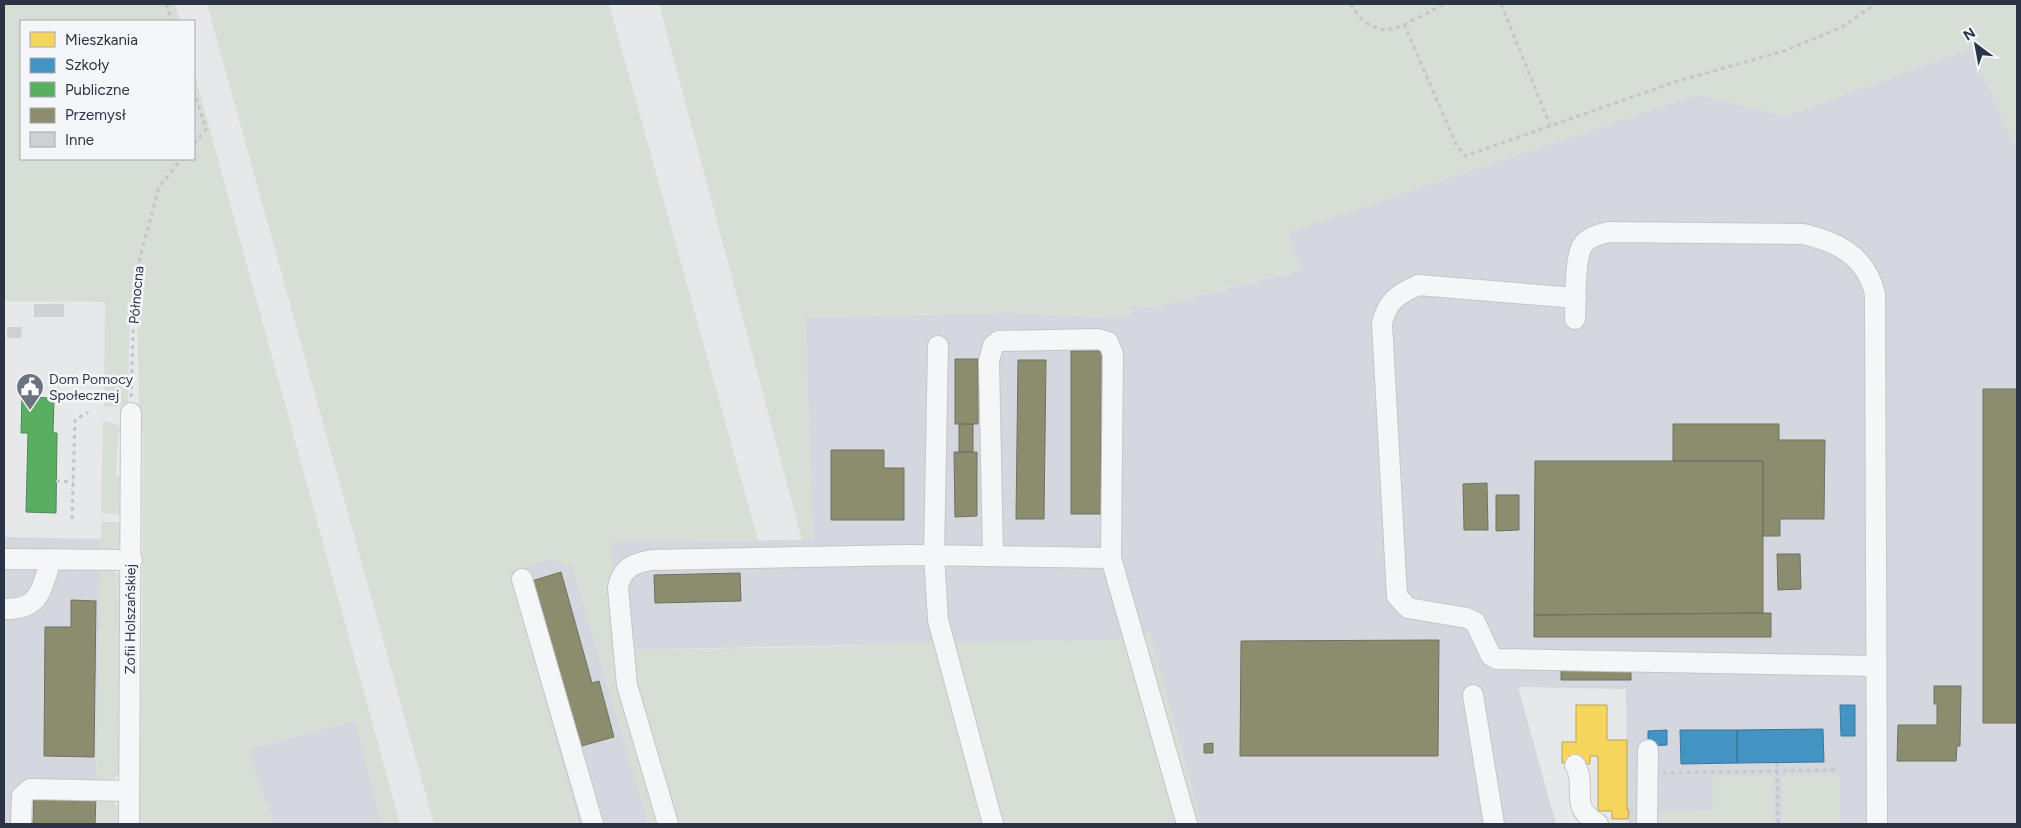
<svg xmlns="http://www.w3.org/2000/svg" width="2021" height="828" font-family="Figtree,sans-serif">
  <rect width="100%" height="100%" fill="#e6e8ea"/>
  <path fill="#d4d7dd" d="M1971,48L2017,150V824H1628L1629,811L1627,810L1626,689L1518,687L1556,824H1202L1149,632L1118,640L611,650L612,542L813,540L805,317L1009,313L1131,318V306L1155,307L1299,270L1289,232L1698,94L1786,116Z
    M4,537L101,539L95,824H4Z
    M551,559L572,566L649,824H579L509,571Z
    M355,720L382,824H274L247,750Z"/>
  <path fill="#d6ded6" d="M4,4H175L180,21H21V159H194V72L400,824H382L355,720L248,750L274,824H139L142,647L143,434L139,416L137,302H130L128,401C120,409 114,407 104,406L105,302L4,301Z
    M207,4H609L758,540L612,542L611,650H618L660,824H649L572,567L551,559L509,571L579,824H434Z
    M659,4H2017V150L1971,48L1786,116L1698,94L1289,232L1300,269L1155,307L1131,306V318L1009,313L805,317L813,540H802Z
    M103,421C115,423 120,424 126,435L118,433L116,476L128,477L127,515L101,513Z
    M101,522H116L128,528C122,543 118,554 101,554Z
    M100,567L111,569L123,578L121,772L110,781L96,782Z
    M1149,632L1202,824H1195L1140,634Z
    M1127,637L1180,824H1002L953,642L1118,640Z
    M936,642L987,824H673L636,697L633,650L816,647Z
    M1840,774V824H1781V776Z
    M1713,776H1773L1774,824H1653V812L1713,811Z
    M96,796C116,801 120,802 121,824H95Z"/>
  <path fill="#f6d55c" stroke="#b9a555" d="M1576,705H1607V740H1627V810H1629L1628,819H1612V811H1598V756H1590V764L1562,763V742H1576Z"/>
  <path fill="#4393c3" stroke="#3c769d" d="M1840,705H1855V736H1841Z
    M1823,729L1824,762L1737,763V730Z
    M1667,730V745L1648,746V731Z
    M1680,730H1737V763L1681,764Z"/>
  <path fill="#5aae61" stroke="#4c8959" d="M22,397L54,398L53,433H57L56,513L26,512L28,433H21Z"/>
  <path fill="#8c8c6e" stroke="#6f7262" d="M1071,351H1101V514H1071Z
    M955,359H978V424H955Z
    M1018,360H1046L1044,519H1016Z
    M1983,389H2017V723H1983Z
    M959,424H973V452H959Z
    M1673,424H1779V440H1825L1824,519H1780V536H1763V461H1673Z
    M831,450H884V468H904V520H831Z
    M954,452H977V516L955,517Z
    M1535,461H1763V613L1534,615Z
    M1487,483L1488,530H1464L1463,484Z
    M1496,495H1519V530L1496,531Z
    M1777,554H1800L1801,589L1778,590Z
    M561,572L592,683L599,681L614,737L578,747L532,581Z
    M740,573L741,601L655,603L654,575Z
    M71,600L96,601L94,757L44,756L45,627H71Z
    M1771,613V637H1534V615Z
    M1439,640L1438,756H1240L1241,641Z
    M1561,666H1631V680H1561Z
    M1934,686H1961L1960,746H1957L1956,761H1897L1898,725H1937V704H1934Z
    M1213,743V753H1204V744Z
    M34,795L96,796L95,824H33Z"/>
  <path fill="#ced0d3" d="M34,304H64V317H34Z
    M7,327H22L21,338H7Z"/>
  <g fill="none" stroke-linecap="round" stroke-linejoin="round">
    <defs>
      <g id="minor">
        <path d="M1576,298L1418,285C1397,295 1388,300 1382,323L1397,596L1408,608L1467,618L1475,622L1491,656L1497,659L1876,666"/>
        <path d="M1575,319C1576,301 1574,261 1582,246C1587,237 1600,234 1609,232L1803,234C1838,242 1866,256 1875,294L1877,824"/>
        <path d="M938,346L934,555L938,620L993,824"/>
        <path d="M993,556L989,361L993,346L999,341L1098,339L1108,342L1113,354L1111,558"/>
        <path d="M4,559L132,560"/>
        <path d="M522,579L593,824"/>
        <path d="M4,609C41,610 41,589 51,560"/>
        <path d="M1473,695L1494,824"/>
        <path d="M1575,765C1588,787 1567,805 1598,824"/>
        <path d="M21,824L22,796L30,789L129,791"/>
        <path id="s1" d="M129,824L131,413"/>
        <path d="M668,824L627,685L618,588C621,569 633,563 651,560L911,555L1111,558L1187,824"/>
        <path d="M1647,824L1648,750"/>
      </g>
    </defs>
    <use href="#minor" stroke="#c4c6c8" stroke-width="22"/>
    <path stroke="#c5c6ca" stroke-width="3" stroke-dasharray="4 4" stroke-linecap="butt" d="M166,4L172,21
      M1351,4C1358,19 1374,32 1391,29C1401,28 1434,9 1444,4
      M1501,4L1550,125
      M1404,24L1456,144L1465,156L1675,82L1784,51L1842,27L1875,4
      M194,90L206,129L194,144
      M131,397L135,276L159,187L182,159
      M56,481L73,482
      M72,519L75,420L88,412
      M1777,763L1778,824
      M1663,773L1835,770"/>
    <use href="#minor" stroke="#f5f6f7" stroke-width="20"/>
  </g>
  <defs>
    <symbol id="civic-pin" viewBox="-11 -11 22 30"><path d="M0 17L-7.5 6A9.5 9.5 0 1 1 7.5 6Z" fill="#6c737f" stroke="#f4f6f9"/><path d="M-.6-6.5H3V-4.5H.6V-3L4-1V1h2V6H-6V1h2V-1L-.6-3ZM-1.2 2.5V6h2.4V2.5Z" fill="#fff"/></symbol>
  </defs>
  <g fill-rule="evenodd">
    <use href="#civic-pin" x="14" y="371" width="32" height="43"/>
  </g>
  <g text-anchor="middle" stroke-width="5" stroke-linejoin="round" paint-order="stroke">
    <g font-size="14" fill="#2b3445" stroke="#f4f6f9">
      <text transform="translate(136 295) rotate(-85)" y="5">Północna</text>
      <text dy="5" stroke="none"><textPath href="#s1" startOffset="205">Zofii Holszańskiej</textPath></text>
    </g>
    <g font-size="14" fill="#2b3445" stroke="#f4f6f9" text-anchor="start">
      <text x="49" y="384">Dom Pomocy<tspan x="49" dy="16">Społecznej</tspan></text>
    </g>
  </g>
  <rect width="2021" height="828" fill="none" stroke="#2b3445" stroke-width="10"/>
  <rect x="20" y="20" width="175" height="140" fill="#f4f6f9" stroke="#a4a8b1"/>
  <rect x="30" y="32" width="25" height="15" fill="#f6d55c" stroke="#a4a8b1"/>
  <text x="65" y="45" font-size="15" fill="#2b3445">Mieszkania</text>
  <rect x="30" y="58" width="25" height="15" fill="#4393c3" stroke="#a4a8b1"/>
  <text x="65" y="70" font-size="15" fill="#2b3445">Szkoły</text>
  <rect x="30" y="82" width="25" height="15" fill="#5aae61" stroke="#a4a8b1"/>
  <text x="65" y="95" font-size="15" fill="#2b3445">Publiczne</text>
  <rect x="30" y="108" width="25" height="15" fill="#8c8c6e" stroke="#a4a8b1"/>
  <text x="65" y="120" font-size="15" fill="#2b3445">Przemysł</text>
  <rect x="30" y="132" width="25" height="15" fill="#ced0d3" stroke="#a4a8b1"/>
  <text x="65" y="145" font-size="15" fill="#2b3445">Inne</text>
  <g transform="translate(1976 45) rotate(328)" stroke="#f4f6f9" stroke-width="4" paint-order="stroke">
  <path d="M0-4L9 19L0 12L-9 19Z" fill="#2b3445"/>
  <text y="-8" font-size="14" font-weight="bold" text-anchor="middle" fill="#2b3445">N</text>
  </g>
</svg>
